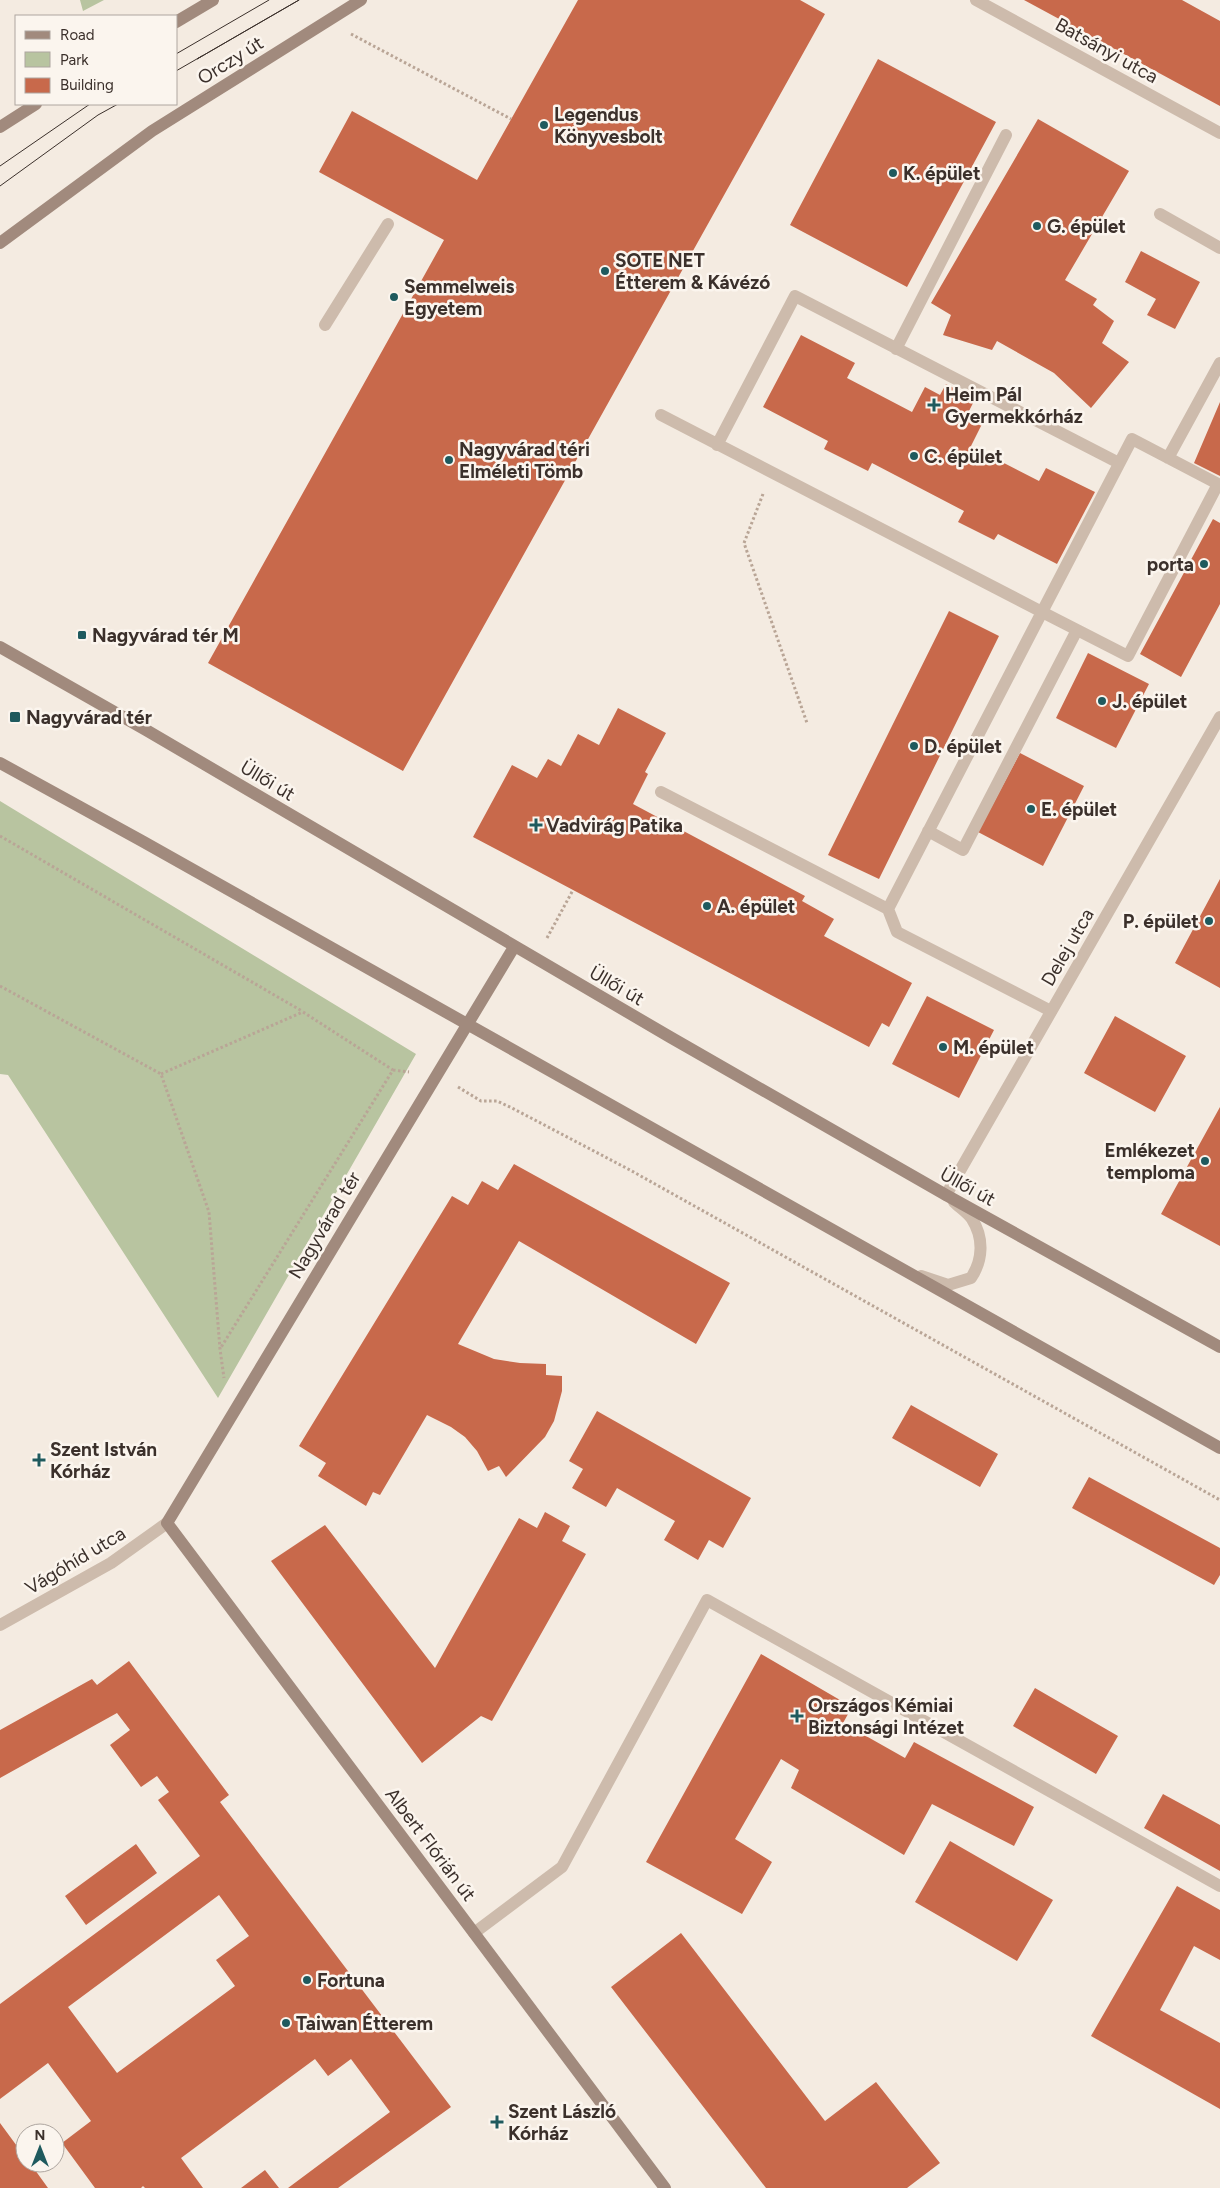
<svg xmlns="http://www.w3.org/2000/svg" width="1220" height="2188" font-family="Figtree,sans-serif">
  <rect width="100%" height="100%" fill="#f4ebe1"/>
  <path fill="#b8c4a0" d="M80,0H104L83,11Z
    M0,801L416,1054L218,1398L8,1075L0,1074Z"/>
  <path fill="#c8694b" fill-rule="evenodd" d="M578,0H800L825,14L403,771L208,663L444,240L319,172L352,111L477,180Z
    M1024,0H1182L1220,21V106Z
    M878,59L996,122L907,287L790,225Z
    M1038,119L1129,171L1065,280L1097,299L1093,305L1114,321L1102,343L1129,362L1091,408L1054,373L997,341L992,350L943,335L951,315L931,303Z
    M1141,251L1200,282L1175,329L1147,315L1156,299L1125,282Z
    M801,335L855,363L847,378L912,412L925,387L940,395L946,384L975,399L969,411L984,420L971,446L1039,481L1046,468L1095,492L1057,564L998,534L994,540L958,522L964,511L872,463L868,471L824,449L828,441L763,407Z
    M1220,402V476L1194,463Z
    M1213,519L1220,523V604L1181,677L1140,654Z
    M949,611L999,636L879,879L828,855Z
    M1088,653L1149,684L1116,748L1056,718Z
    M618,708L666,733L645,772L648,774L633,804L805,896L802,901L834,919L824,936L912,983L889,1027L882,1023L869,1047L473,837L512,765L537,778L548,759L561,766L578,734L599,745Z
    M1020,753L1084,786L1043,866L978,832Z
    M1220,879V988L1175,963Z
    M927,996L994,1030L959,1098L892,1064Z
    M1115,1016L1186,1056L1155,1112L1084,1073Z
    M1220,1107V1246L1161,1214Z
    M514,1164L730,1283L696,1344L519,1241L458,1344L494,1359L520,1363L546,1364V1375L562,1376V1391L554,1421L545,1437L506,1477L499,1466L488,1471L477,1451L465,1437L451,1427L427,1415L380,1495L373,1492L366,1506L318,1476L326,1463L299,1446L452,1196L468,1205L482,1181L498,1190Z
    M911,1405L998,1454L980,1487L892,1438Z
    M597,1411L751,1498L723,1548L709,1540L698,1560L664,1540L675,1521L617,1488L606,1507L572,1488L583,1469L569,1461Z
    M1089,1477L1220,1548V1575L1214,1585L1072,1508Z
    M545,1512L570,1526L562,1541L586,1554L492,1721L481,1716L422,1763L271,1561L325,1525L435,1668L519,1518L537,1528Z
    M761,1654L852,1707L843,1723L905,1758L914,1742L1034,1807L1014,1846L932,1804L904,1855L791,1788L799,1770L781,1759L735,1839L772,1862L742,1914L646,1862Z
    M129,1661L229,1795L220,1802L451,2107L338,2188H288L390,2112L351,2059L328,2076L315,2059L181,2158L203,2188H145L143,2186L141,2188H95L62,2143L91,2121L48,2063L0,2099V2004L200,1856L158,1800L169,1792L157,1776L141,1787L110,1745L130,1730L117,1713L0,1778V1730L92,1679L97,1685ZM219,1895L249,1936L216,1960L235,1986L117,2073L68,2007Z
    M1035,1688L1118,1736L1096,1774L1013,1726Z
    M1163,1794L1220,1825V1871L1144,1828Z
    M950,1841L1053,1900L1017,1961L915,1902Z
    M136,1844L157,1873L86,1925L65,1896Z
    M1177,1886L1220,1910V1960L1194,1946L1160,2010L1220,2043V2109L1091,2036Z
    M681,1933L825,2121L876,2082L940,2163L907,2188H766L611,1987Z
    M0,2123L25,2157V2163H30L48,2188H0Z
    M265,2170L279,2188H241Z"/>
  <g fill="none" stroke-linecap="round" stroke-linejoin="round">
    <path stroke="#b9a596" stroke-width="3" stroke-dasharray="2.5 2.5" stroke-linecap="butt" d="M351,34L511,119
      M763,494L744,543L807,723
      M0,836L302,1011
      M547,938L573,890
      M0,986L161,1074L209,1212L220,1349L224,1378
      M393,1070L409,1072
      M161,1074L303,1012L393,1070L220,1349
      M458,1087L481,1101H497L512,1108L630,1170L1220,1500"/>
    <path stroke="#cdbbac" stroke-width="12" d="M1160,214L1220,248
      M325,325L388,224
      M896,349L1006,135
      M661,415L1042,612L1132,439L1220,485
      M717,445L795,296L1119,463
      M1168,458L1220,363
      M661,792L888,909L1042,612L1128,656L1218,484
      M928,831L963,850L1077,630
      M888,909L897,932L1051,1011
      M921,1276L948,1285L971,1278C983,1260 984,1238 972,1219C968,1213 959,1207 954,1202
      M474,1933L562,1867L707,1600L1220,1886"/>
    <path stroke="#cdbbac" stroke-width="12" d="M976,0L1220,133
      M946,1195L1220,717
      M0,1625L111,1563L167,1523"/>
    <path stroke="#a18a7d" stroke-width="12" d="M176,22L213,0
      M0,127L36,104
      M0,243L152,131L361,0
      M0,647L146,730L670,1037L946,1195L1220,1347
      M0,763L142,841L1220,1448
      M514,947L167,1523L665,2188"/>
    <path stroke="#3b302b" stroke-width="1" d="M299,0L197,59L299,0
      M176,54L269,0
      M176,71L202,56
      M0,166L90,104
      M0,186L98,115L118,104"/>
  </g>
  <g fill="#1f5a5e" stroke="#fbf5ee" stroke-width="2">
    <circle cx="544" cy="125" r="5"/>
    <circle cx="893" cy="173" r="5"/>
    <circle cx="1037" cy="226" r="5"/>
    <circle cx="605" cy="271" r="5"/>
    <circle cx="394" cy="297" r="5"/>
    <path d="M931.5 397.5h5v5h5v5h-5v5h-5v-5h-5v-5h5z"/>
    <circle cx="914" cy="456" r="5"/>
    <circle cx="449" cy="460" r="5"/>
    <circle cx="1204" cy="564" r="5"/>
    <rect x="77" y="630" width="10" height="10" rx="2.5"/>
    <circle cx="1102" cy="701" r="5"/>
    <rect x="9" y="711" width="12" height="12" rx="2.5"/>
    <circle cx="914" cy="746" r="5"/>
    <circle cx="1031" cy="809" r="5"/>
    <path d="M533.5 817.5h5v5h5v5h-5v5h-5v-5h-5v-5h5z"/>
    <circle cx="707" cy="906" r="5"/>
    <circle cx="1209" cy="921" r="5"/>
    <circle cx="943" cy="1047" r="5"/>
    <circle cx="1205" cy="1161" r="5"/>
    <path d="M36.5 1452.5h5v5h5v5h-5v5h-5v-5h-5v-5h5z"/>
    <path d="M794.5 1708.5h5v5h5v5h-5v5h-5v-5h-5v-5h5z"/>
    <circle cx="307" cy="1980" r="5"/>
    <circle cx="286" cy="2023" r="5"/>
    <path d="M494.5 2114.5h5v5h5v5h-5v5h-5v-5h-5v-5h5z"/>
  </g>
  <g text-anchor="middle" stroke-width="5" stroke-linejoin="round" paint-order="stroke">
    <g font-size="19" fill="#3b302b" stroke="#fbf5ee">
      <text transform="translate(1107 50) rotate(29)" y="7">Batsányi utca</text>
      <text transform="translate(230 60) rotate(-32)" y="7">Orczy út</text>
      <text transform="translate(268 780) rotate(31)" y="7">Üllői út</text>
      <text transform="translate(1067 947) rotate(-60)" y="7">Delej utca</text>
      <text transform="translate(617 985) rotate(30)" y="7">Üllői út</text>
      <text transform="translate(968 1186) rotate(29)" y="7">Üllői út</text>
      <text transform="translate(324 1225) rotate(-59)" y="7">Nagyvárad tér</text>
      <text transform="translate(75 1560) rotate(-31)" y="7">Vágóhíd utca</text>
      <text transform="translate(431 1844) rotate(53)" y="7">Albert Flórián út</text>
    </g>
    <g font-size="19" font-weight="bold" fill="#3b302b" stroke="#fbf5ee" text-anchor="start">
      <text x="554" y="121">Legendus<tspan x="554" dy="22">Könyvesbolt</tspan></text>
      <text x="903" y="180">K. épület</text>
      <text x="1047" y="233">G. épület</text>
      <text x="615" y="267">SOTE NET<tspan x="615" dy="22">Étterem &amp; Kávézó</tspan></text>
      <text x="404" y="293">Semmelweis<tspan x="404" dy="22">Egyetem</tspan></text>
      <text x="945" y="401">Heim Pál<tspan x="945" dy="22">Gyermekkórház</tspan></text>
      <text x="459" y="456">Nagyvárad téri<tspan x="459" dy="22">Elméleti Tömb</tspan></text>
      <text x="924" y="463">C. épület</text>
      <text x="1194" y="571" text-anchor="end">porta</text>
      <text x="92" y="642">Nagyvárad tér M</text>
      <text x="1112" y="708">J. épület</text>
      <text x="26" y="724">Nagyvárad tér</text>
      <text x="924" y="753">D. épület</text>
      <text x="1041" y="816">E. épület</text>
      <text x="546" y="832">Vadvirág Patika</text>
      <text x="717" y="913">A. épület</text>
      <text x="1199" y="928" text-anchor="end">P. épület</text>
      <text x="953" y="1054">M. épület</text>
      <text x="1195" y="1157" text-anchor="end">Emlékezet<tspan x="1195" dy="22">temploma</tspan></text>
      <text x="50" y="1456">Szent István<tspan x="50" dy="22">Kórház</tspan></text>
      <text x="808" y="1712">Országos Kémiai<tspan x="808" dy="22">Biztonsági Intézet</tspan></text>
      <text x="317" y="1987">Fortuna</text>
      <text x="296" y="2030">Taiwan Étterem</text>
      <text x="508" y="2118">Szent László<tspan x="508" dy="22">Kórház</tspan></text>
    </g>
  </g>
  <rect x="15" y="15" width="162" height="90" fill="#fbf5ee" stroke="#aea6a0"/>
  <rect x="25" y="31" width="25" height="8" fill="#a18a7d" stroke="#aea6a0"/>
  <text x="60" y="40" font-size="15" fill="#3b302b">Road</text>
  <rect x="25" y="52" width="25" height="15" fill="#b8c4a0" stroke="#aea6a0"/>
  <text x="60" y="65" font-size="15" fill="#3b302b">Park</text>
  <rect x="25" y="78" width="25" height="15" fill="#c8694b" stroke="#aea6a0"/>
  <text x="60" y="90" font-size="15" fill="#3b302b">Building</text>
  <g transform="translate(40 2148)"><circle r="24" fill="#fbf5ee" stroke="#aea6a0"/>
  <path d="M0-4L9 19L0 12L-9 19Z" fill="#1f5a5e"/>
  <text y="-8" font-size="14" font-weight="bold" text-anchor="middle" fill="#3b302b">N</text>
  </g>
</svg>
